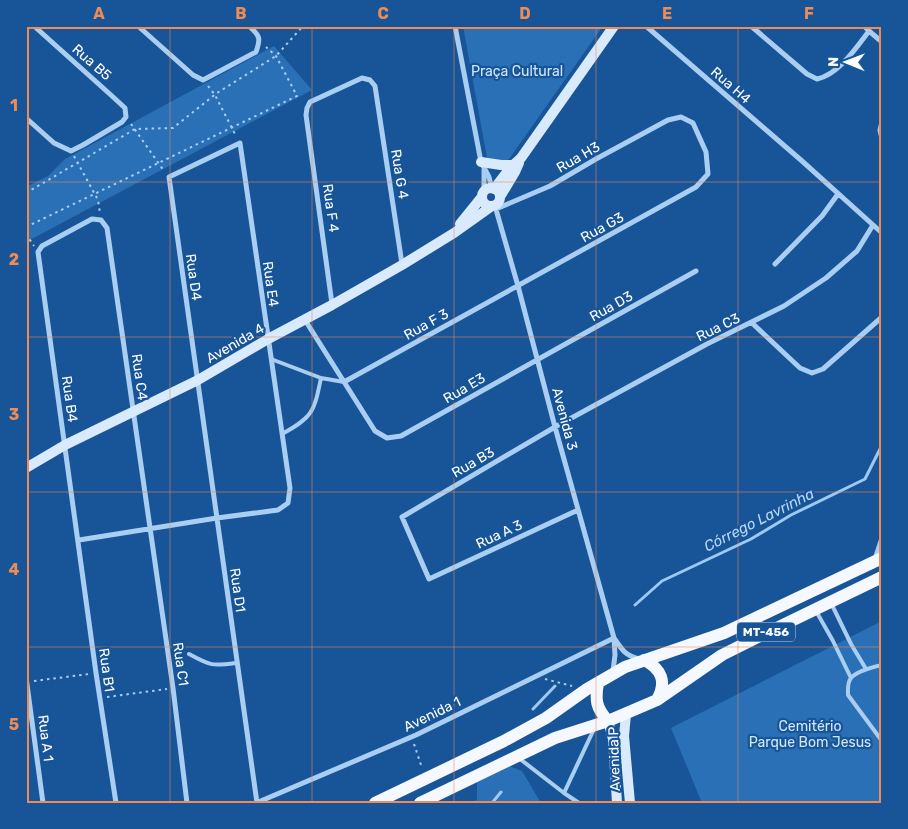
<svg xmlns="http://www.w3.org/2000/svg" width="908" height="829" font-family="Rubik,sans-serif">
  <rect width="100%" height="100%" fill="#175598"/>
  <path fill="#2a70b6" d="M463,26H603L509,159L505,161L487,158Z
    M274,46L312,90L26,242V187L48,176L65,159Z
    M882,621V803H702L671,728Z
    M509,766L522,771L541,803H473L477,799V782Z"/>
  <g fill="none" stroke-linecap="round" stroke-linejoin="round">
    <path stroke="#9dc9f4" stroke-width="3" d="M635,605L662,581L751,539L791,515L865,479L882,445
      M533,709L555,686
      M492,803L501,792"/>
    <path stroke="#aacef1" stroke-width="2" stroke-dasharray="2.5 4" stroke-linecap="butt" d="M208,86L215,95L236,136
      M131,124L164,171
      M74,156L98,200L100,213
      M26,193L135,129L173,128L217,93L276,56L303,26
      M26,227L297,96L276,56L266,47
      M26,234L34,246
      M545,679L572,686
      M34,681L89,674
      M107,697L167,689
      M414,744L422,768"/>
    <path stroke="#aacef1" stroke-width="4" d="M271,359L321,378L344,382
      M282,434C313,417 314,412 321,378
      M832,605L851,644L866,669
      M816,611L833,641L851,678
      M189,654C211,666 212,666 236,663
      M882,665C873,667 857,671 851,678C847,683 848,689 848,695L882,741
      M520,759L564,793L579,803
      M564,793L594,729"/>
    <path stroke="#aacef1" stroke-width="5" d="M138,26L193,75L203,80L256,52C261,38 260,36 249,26
      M455,26L481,162L489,177L492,189
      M646,26L802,161L882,233
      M751,26L807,74L817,79C839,74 856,48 869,31L864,26
      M869,31L882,42
      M26,118L54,143L71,151L83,145L122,122L126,117L125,108L112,96L34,26
      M882,122L880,130L882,139
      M484,170V191
      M495,206L518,286L555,427L614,638L615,655L613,671
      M775,264L822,216L838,194
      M332,304L306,115L307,108L310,102L362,78L370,80L375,86L402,264
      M305,320L375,431L387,438L401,436L696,271
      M752,323L800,368L812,373L823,369L882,317
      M344,382L696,187L708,174L706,152L693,123L681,117L668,120L596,159L550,186L496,209
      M578,510L429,579L402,517L555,427L707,344L784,306L826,278L857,251L873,225
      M79,540L217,518L278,510L288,503L290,488L240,143L169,177C199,385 226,594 257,803
      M875,559L882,538
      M614,638C622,650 625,655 639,659
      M26,677L43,803
      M116,803L96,673L38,252L42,246L92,219L101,220L107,228L173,688L187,803
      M256,803L416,735L614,638"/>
    <path stroke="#d9eafc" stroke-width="10" d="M481,162L501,165H513
      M482 197a9 9 0 1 1 18 0a9 9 0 1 1-18 0Z
      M494,189L510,168L521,158L614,26
      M500,197L515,172L519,163
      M460,224L481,198
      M26,468L65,445L198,380L268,339L332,305L402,265L454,233L492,206
      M626,714L624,736L630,803
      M608,721L613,739L617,803"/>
    <path stroke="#f5f9ff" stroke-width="12" d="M644,660C662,669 667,682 657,700
      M598,683C595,700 596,708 608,721
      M375,803L504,741L546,718L587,689L625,667L724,633L882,558
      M420,803L555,738L608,721L657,700L722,655L756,638L882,577"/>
  </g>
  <path fill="none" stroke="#ef8b55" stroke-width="1" stroke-opacity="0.55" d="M170,26V803M312,26V803M454,26V803M596,26V803M738,26V803M26,182H882M26,337H882M26,492H882M26,647H882"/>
  <g text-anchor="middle" stroke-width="4.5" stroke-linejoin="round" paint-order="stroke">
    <rect fill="#175598" stroke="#b9cce0" stroke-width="1" x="737" y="622.5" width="58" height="19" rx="4"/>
    <g font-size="12" font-weight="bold" fill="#fff">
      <text x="766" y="636">MT-456</text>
    </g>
    <g font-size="14" fill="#fff" stroke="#175598">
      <text transform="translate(92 62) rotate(41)" y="5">Rua B5</text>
      <text transform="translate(731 85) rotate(41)" y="5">Rua H4</text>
      <text transform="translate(578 157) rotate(-30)" y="5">Rua H3</text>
      <text transform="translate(400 174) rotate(81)" y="5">Rua G 4</text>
      <text transform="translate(331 208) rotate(82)" y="5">Rua F 4</text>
      <text transform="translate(602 227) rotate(-29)" y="5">Rua G3</text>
      <text transform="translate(194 277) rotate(82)" y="5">Rua D4</text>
      <text transform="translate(271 284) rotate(82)" y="5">Rua E4</text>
      <text transform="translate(611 306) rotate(-29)" y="5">Rua D3</text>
      <text transform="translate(426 324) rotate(-29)" y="5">Rua F 3</text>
      <text transform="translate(718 327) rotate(-26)" y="5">Rua C3</text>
      <text transform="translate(235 343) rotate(-30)" y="5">Avenida 4</text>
      <text transform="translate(140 377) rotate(82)" y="5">Rua C4</text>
      <text transform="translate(464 388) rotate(-30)" y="5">Rua E3</text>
      <text transform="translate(70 399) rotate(82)" y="5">Rua B4</text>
      <text transform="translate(565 419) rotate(75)" y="5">Avenida 3</text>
      <text transform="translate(473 462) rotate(-30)" y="5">Rua B3</text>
      <text transform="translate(499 534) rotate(-25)" y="5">Rua A 3</text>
      <text transform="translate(238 590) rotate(82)" y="5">Rua D1</text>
      <text transform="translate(181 664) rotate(82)" y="5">Rua C1</text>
      <text transform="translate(107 670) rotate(82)" y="5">Rua B1</text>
      <text transform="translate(432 714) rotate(-26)" y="5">Avenida 1</text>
      <text transform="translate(46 738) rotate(83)" y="5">Rua A 1</text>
      <text transform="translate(614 759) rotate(-92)" y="5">Avenida P</text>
    </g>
    <g font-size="14" fill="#d2e7fc" stroke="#175598">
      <text x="517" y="76">Praça Cultural</text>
      <text x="810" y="731">Cemitério<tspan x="810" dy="16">Parque Bom Jesus</tspan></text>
    </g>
    <g font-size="15" font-style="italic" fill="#b7d7f8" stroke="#175598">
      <text transform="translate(759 520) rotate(-27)" y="5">Córrego Lavrinha</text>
    </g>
  </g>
  <rect width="908" height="829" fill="none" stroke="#175598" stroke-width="55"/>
  <g transform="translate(846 62) rotate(271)" stroke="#175598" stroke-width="4" paint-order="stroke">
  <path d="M0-4L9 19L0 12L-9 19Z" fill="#ffffff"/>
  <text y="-8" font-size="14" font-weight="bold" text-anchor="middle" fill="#ffffff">N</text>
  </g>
  <rect x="28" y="28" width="852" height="774" fill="none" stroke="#ef8b55" stroke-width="2"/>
  <g font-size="16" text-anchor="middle" font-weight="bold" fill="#ef8b55">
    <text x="99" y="19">A</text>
    <text x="241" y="19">B</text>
    <text x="383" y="19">C</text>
    <text x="525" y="19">D</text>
    <text x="667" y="19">E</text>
    <text x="809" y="19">F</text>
    <text x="14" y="111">1</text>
    <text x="14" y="265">2</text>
    <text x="14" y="420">3</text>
    <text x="14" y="575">4</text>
    <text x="14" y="730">5</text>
  </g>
</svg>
